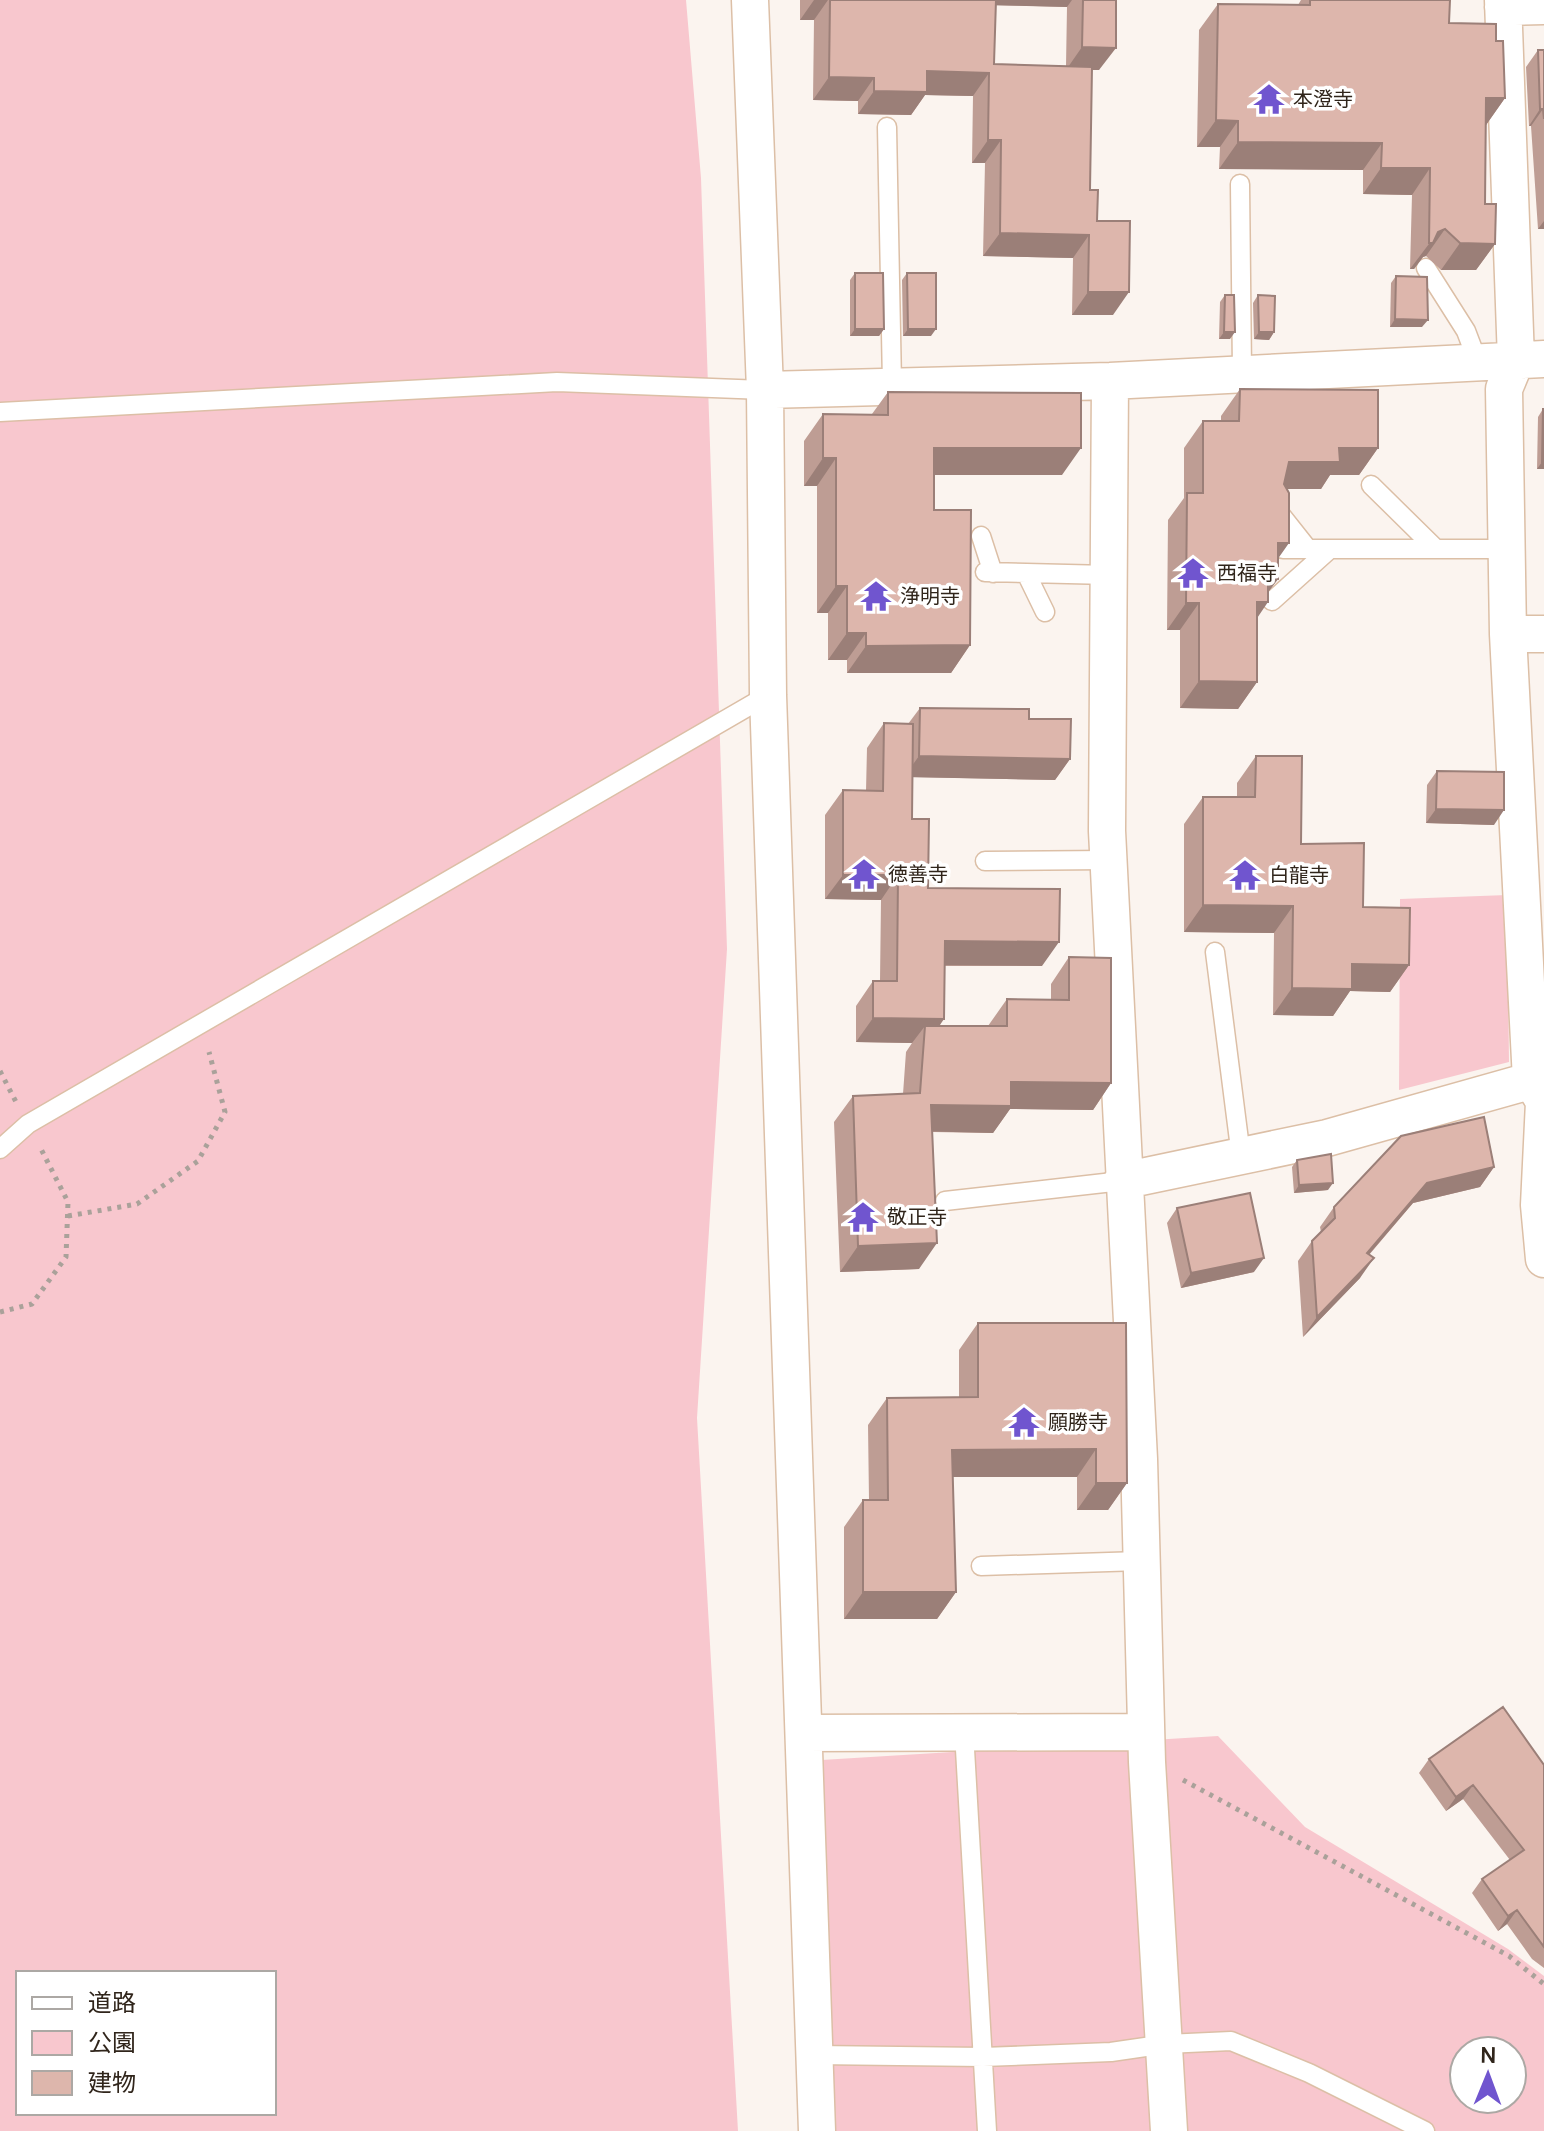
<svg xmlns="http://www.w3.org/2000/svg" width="1544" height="2131" font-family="Manrope,'Noto Sans JP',sans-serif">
  <rect width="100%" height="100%" fill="#fbf4ef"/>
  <path fill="#f8c7ce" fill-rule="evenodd" d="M0,0H686L701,178L727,949L697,1418L738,2131H0ZM18,1973H274V2113H18Z
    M1507,895L1509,1062L1399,1090L1400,899Z
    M1218,1736L1305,1827L1508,1949L1544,1976V2131H826L805,1761ZM1464,2051H1512V2099H1464Z"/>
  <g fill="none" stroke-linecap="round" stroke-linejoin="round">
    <defs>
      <path id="lane" d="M887,127L892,384
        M1240,184L1242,372
        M1426,268L1466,331L1477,360
        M0,412L557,382L765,390
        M1371,485L1435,548
        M1277,510L1308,549
        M981,536L993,573
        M1283,549H1507
        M985,572L1109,575
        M1026,573L1045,612
        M1272,601L1330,549
        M985,861L1108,860
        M1215,952L1241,1156
        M0,1149L28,1124L768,695
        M945,1201L1122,1181
        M981,1566L1140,1561
        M964,1732L987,2131
        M815,2055L983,2057L1111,2052L1166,2044L1231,2041L1309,2073L1425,2131"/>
      <path id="street" d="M750,0L765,390L768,695L817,2131
        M1503,0L1516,360L1504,389L1508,634L1531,1080L1544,1101
        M1503,7L1544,6
        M1110,381L1107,831L1139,1459L1147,1762L1169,2131
        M765,390L1110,381L1544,359
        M1508,634H1544
        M1544,1102L1539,1205L1544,1259
        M1122,1181L1327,1138L1544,1077
        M804,1733L1145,1732"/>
    </defs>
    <use href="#lane" stroke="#dcbfa6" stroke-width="21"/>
    <use href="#street" stroke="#dcbfa6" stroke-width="39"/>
    <path stroke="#aaa19a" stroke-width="5" stroke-dasharray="4 6" stroke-linecap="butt" d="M0,1071L16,1102
      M68,1216L137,1204L198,1161L225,1112L209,1052
      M0,1312L32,1304L66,1257L68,1202L41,1149
      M1183,1780L1509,1956L1544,1984"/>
    <use href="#lane" stroke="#fff" stroke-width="18"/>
    <use href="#street" stroke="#fff" stroke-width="36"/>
  </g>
  <path fill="#be9d94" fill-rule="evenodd" d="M800,0H1116L1099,70H1092L1090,190L1097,221L1113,315H1072L1073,258L983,256L985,163H972L973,96L925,95L911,115L858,114V101L813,100L814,20H800ZM995,5L1067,7L1066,66L994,64Z
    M1301,0H1450L1449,23L1496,41L1505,98L1486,125L1485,204L1495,244L1476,270H1441L1426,256L1423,257L1414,269H1410L1412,195L1363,194V170L1219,169L1220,147H1197L1199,30L1218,4L1298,5Z
    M1538,50H1544V229H1538L1531,126H1529L1526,67Z
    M855,273L884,329L879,336H850V280Z
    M907,273L931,336H903L902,280Z
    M1396,276L1422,327H1390L1391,283Z
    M1225,295L1230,339H1219L1220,302Z
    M1258,295L1274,332L1269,340L1254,339L1253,303Z
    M1240,389L1378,448L1359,475H1330L1321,489H1287L1278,559V579L1268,592L1257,618V682L1238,709L1180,708V630H1167L1168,520L1184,498V448L1203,421H1221V416Z
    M888,392L1062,475H934V510L970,645L951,673H847V660H828V613H817V486H804V441L823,414H872Z
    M1543,409H1544V469H1537L1538,417Z
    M920,708L1029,719L1070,759L1055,780L912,777V819L928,888L1042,966H944L940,1026H988L1007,999L1051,1000V984L1069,957L1111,1083L1093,1110L1010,1109L993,1133L932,1132L919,1269L840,1272L834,1122L853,1096L903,1094L906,1052L912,1043L856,1042V1006L873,981H880L881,900L825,899V815L843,790L866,791L867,748L884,723L908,724Z
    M1256,756L1301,844L1363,907L1409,965L1390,992L1350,991L1333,1016L1273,1015L1274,933L1184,932V824L1203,797H1237V783Z
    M1437,771L1494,825L1426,823L1427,785Z
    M1297,1160L1328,1190L1294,1193L1292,1167Z
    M1494,1167L1480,1187L1413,1203L1369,1255L1360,1278L1303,1337L1298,1261L1312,1241L1321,1232L1320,1227L1334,1207Z
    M1177,1208L1254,1272L1181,1288L1167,1223Z
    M978,1323L1127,1483L1108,1510H1077V1477H953L956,1592L937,1619H844V1527L863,1500H869L868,1425L887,1398L959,1397V1350Z
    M1429,1759L1544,1765V1968L1532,1959L1507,1924L1498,1931L1472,1893L1482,1879L1510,1860L1463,1799L1446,1811L1419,1773Z"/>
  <path fill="#9b7f78" d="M814,0H828L814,20H800Z
    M983,0H1072L1067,7L980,5Z
    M1082,47L1116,48L1099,70H1066Z
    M927,71L989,73L973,96L925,95L911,115L858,114L874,91Z
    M829,77L874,78L858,101L813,100Z
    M1486,98H1505L1486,125Z
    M1540,109H1543L1531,126H1529Z
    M1216,120L1238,121L1220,147H1197Z
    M988,140H1001L985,163H972Z
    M1238,142L1382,143L1363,170L1219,169Z
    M1381,168H1430L1412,195L1363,194Z
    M1544,221V229H1538Z
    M1445,229L1426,256L1423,257L1414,269H1410L1438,232Z
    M1000,233L1089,235L1073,258L983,256Z
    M1460,243L1495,244L1476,270H1441Z
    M1088,292H1129L1113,315H1072Z
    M1395,319L1428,320L1422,327H1390Z
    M855,329H884L879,336H850Z
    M908,329H936L931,336H903Z
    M1224,332H1235L1230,339H1219Z
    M1259,332H1274L1269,340L1254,339Z
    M934,448H1081L1062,475H915Z
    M1339,448H1378L1359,475H1330L1321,489H1270L1289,462Z
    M823,458H836L817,486H804Z
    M1542,462H1544V469H1537Z
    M1278,543H1289L1270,570Z
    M1268,578L1278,579L1261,602H1268L1249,630L1238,629Z
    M836,586H847L828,613H817Z
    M1186,603H1199L1180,630H1167Z
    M847,633H866L847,660H828Z
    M970,645L951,673H847L866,646Z
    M1199,681L1257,682L1238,709L1180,708Z
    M919,756L1070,759L1055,780L904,777Z
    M1436,809L1504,810L1494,825L1426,823Z
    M843,875H898L881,900L825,899Z
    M1203,905L1293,906L1274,933L1184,932Z
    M945,941L1059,942L1042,966L927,965Z
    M1352,964L1409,965L1390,992L1350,991L1333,1016L1273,1015L1292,988Z
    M873,1018L944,1019L927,1044L925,1026L912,1043L856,1042Z
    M1011,1082L1111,1083L1093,1110L1010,1109L993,1133L913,1131L931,1105Z
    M1494,1167L1480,1187L1413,1203L1353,1273L1367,1253L1427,1183Z
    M1333,1183L1328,1190L1294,1193L1299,1185Z
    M937,1243L919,1269L840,1272L858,1246Z
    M1264,1258L1254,1272L1181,1288L1191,1273Z
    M1374,1258L1360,1278L1303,1337L1317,1317Z
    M1096,1449L1077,1477H933L952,1450Z
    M1096,1483H1127L1108,1510H1077Z
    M863,1592H956L937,1619H844Z
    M1473,1785L1463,1799L1446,1811L1456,1797Z
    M1517,1910L1507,1924L1498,1931L1508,1916Z"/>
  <path fill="#ddb6ac" stroke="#9b7f78" stroke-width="2" d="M830,0H996L994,64L1092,67L1090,190H1098L1097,221H1130L1129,292H1088L1089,235L1000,233L1001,140H988L989,73L927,71V92L874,91V78L829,77Z
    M1083,0H1116V48L1082,47Z
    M1310,0H1450L1449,23L1496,24V41H1503L1505,98H1486L1485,204H1496L1495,244L1460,243L1445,229L1438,232L1433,243H1429L1430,168H1381L1382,143L1238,142V121L1216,120L1218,4L1310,5Z
    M1538,50H1544V119L1543,109H1540Z
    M855,273H883L884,329H855Z
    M907,273H936V329H908Z
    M1396,276L1427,277L1428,320L1395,319Z
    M1225,295H1234L1235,332H1224Z
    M1258,295L1275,296L1274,332H1259Z
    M1240,389L1378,390V448H1339L1340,462H1289L1284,484L1289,493V543H1278V579L1268,578V602H1257V682L1199,681V603H1186L1187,493H1203V421H1239Z
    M888,392L1081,393V448H934V510H971L970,645L866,646V633H847V586H836V458H823V414L888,415Z
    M1543,409H1544V462H1542Z
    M920,708L1029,709V719H1071L1070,759L919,756Z
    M884,723L913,724L912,819H929L928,888L1060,889L1059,942L945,941L944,1019L873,1018V981H897L898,875H843V790L883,791Z
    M1256,756H1302L1301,844L1364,843L1363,907L1410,908L1409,965L1352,964V989L1292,988L1293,906L1203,905V797H1255Z
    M1437,771L1504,772V810L1436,809Z
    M1069,957L1111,958V1083L1011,1082V1106L931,1105L937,1243L858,1246L853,1096L920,1093L925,1026H1007V999L1069,1000Z
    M1484,1117L1494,1167L1427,1183L1367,1253L1374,1258L1317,1317L1312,1241L1335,1218L1334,1207L1401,1136Z
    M1331,1154L1333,1183L1299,1185L1297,1160Z
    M1250,1193L1264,1258L1191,1273L1177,1208Z
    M978,1323H1126L1127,1483H1096V1449L952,1450L956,1592H863V1500H888L887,1398L978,1397Z
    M1503,1707L1544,1765V1947L1517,1910L1508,1916L1482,1879L1524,1850L1473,1785L1456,1797L1429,1759Z"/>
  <defs>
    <symbol id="temple-bare" viewBox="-9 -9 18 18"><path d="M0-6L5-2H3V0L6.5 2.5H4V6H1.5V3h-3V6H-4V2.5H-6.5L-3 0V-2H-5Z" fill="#7055cf" stroke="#fff" stroke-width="2.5" paint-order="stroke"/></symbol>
  </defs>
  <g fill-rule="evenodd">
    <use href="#temple-bare" x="1247" y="77" width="44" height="44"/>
    <use href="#temple-bare" x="1171" y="551" width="44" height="44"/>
    <use href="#temple-bare" x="854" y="574" width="44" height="44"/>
    <use href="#temple-bare" x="842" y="852" width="44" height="44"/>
    <use href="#temple-bare" x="1223" y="853" width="44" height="44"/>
    <use href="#temple-bare" x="841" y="1195" width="44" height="44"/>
    <use href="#temple-bare" x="1002" y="1400" width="44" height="44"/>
  </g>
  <g text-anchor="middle" stroke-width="7" stroke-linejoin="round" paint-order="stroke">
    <g font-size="20" fill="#30251b" stroke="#fff" text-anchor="start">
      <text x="1293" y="106">本澄寺</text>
      <text x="1217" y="580">西福寺</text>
      <text x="900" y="603">浄明寺</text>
      <text x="888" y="881">徳善寺</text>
      <text x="1269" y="882">白龍寺</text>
      <text x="887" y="1224">敬正寺</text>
      <text x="1048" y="1429">願勝寺</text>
    </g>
  </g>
  <rect x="16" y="1971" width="260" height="144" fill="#ffffff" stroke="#aca8a4" stroke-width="2"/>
  <rect x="32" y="1997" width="40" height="12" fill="#ffffff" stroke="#aca8a4" stroke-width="2"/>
  <text x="88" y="2011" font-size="24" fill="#30251b">道路</text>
  <rect x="32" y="2031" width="40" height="24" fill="#f8c7ce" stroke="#aca8a4" stroke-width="2"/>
  <text x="88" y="2051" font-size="24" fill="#30251b">公園</text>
  <rect x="32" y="2071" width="40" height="24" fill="#ddb6ac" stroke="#aca8a4" stroke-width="2"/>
  <text x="88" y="2091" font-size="24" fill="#30251b">建物</text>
  <g transform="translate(1488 2075) rotate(1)"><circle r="38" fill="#ffffff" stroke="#aca8a4" stroke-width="2"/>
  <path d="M0-6L14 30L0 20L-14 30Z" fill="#7055cf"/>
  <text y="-12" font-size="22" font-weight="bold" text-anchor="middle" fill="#30251b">N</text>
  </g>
</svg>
